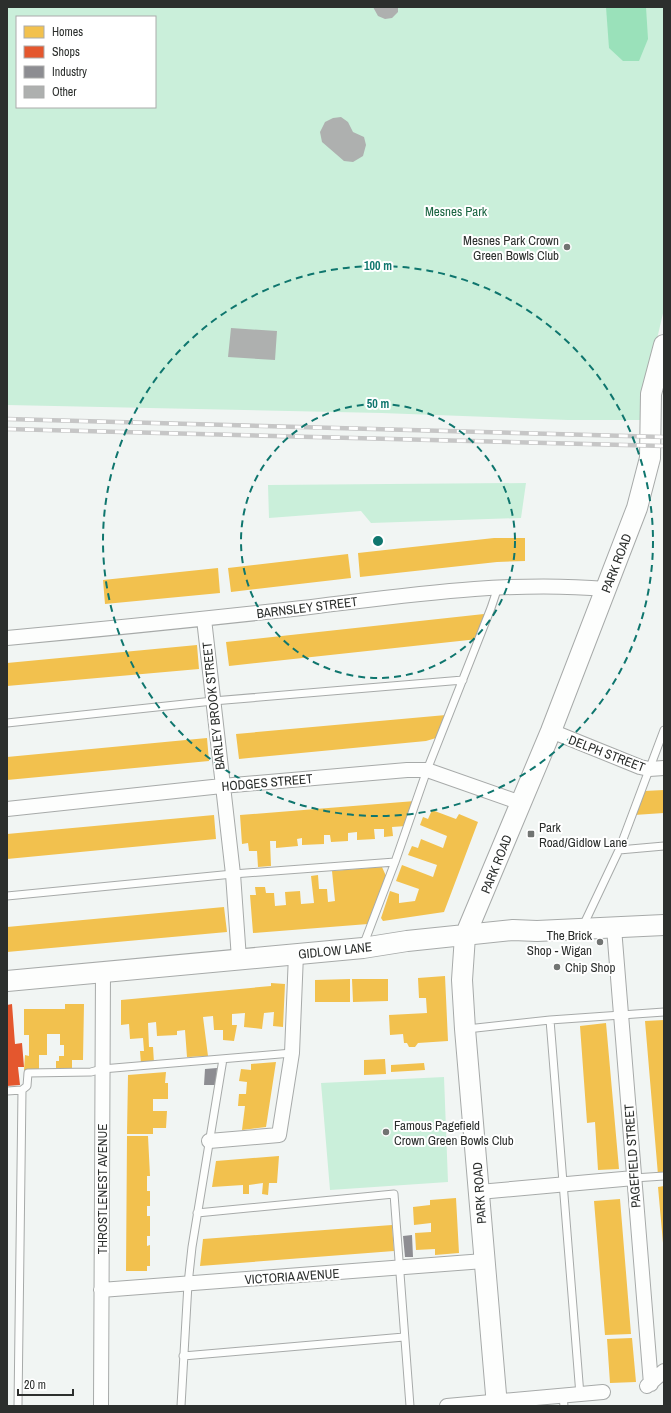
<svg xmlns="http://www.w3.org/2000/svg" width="671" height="1413" font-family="'Archivo Narrow',sans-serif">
  <rect width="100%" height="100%" fill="#f1f5f3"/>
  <path fill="#caefda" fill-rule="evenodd" d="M7,7H664V309L646,386L643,420H568L382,413L7,405ZM17,17H155V107H17Z
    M526,483L521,518L371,523L361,511L269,518L268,485Z
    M444,1077L448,1182L330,1190L321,1083Z"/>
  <path fill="#9ae1ba" d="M606,7H646L648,39L639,61H623L609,48Z"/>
  <path fill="#f2c14e" d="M494,538H525V561L497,562L360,577L358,553Z
    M348,554L351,578L231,592L228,568Z
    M218,568L220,593L105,604L103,580Z
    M484,614V623L478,639L229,666L226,642Z
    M197,645L199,669L7,686V663Z
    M446,715L436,738L426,741L239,759L236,734Z
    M207,738L209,761L7,780V757Z
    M664,790V813L634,815L644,791Z
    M415,801L406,826L392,827L393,836L384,837V829H374L375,839L357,840V832L348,833V841L331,842L330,835H324V844L302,845V838L297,839L298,846L276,848V841H270L271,866L258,867L257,851H249L248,843L242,844L240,815Z
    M432,810L456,819L459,814L478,822L444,912L383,921L381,918L390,891L399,894V903L415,901L419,889L396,881L402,865L433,877L437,865L408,855L412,846L418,848L421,839L443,848L447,836L420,825L423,817L428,819Z
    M214,815L216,839L7,859V834Z
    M382,867L386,876L368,924L253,933L250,895H256L255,887H265L266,893H274L275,906L286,905L285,892L300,891L301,904L314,903L311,876L318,875L319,889H327L328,902L335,901L332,871Z
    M224,907L227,932L7,952V927Z
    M445,976L448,1041L418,1043L415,1047H409L407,1043H404L403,1034L390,1035L389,1015L427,1013L426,998H419L418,978Z
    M350,979V1002H315V980Z
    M352,979H388V1001L353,1002Z
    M271,983L285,984L283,1027L273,1026L274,1012L264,1013L262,1029L244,1027L245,1013L232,1014V1025H237L234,1041L223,1040V1030H214L213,1016L203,1017L208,1056L187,1057L185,1030L177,1031V1035L157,1036L156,1022L148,1023L149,1047H153L154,1063L141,1064L140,1051H144L143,1038L130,1039L129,1024L121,1025V1000L271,986Z
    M65,1004H84L83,1060H72V1071H56V1061H59V1056H64V1045H60V1034H47V1055H39V1071L24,1070L25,1055L29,1056V1035H24V1009H65Z
    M664,1020V1175H658L645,1021Z
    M606,1023L619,1169L598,1170L595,1122L587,1123L580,1026Z
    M385,1059L386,1074L364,1075V1060Z
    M276,1062L266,1127L242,1130L245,1106H238L239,1094H246L247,1082L239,1081L241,1069L251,1070V1064Z
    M424,1063L425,1070L391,1072V1065Z
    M166,1072L165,1083H168V1099H153V1111H167L166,1128H153V1134H127L128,1075Z
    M127,1136H148L150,1176H147V1191H150V1206H147V1216H150V1236H147V1246L150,1245V1266H147V1271H126Z
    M279,1156L277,1183H269L268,1195L262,1194L263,1183L249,1185V1194H243V1185L212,1187L216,1161Z
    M664,1186V1243H663L658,1187Z
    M456,1198L459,1253L435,1255V1249L416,1250L415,1233L431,1232V1223L414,1225L413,1207L430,1205V1200Z
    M620,1199L631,1334L605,1335L594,1201Z
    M392,1225L394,1251L200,1266L203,1239Z
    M632,1338L636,1382L610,1383L607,1339Z"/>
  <path fill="#e4572e" d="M12,1004L15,1044L22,1043L24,1067H18L20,1085L7,1086V1005Z"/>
  <path fill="#8d8d92" d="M217,1068L216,1085H204L205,1069Z
    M412,1235L413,1257H405L403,1236Z"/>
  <path fill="#aeb0af" d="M373,7H398V12L392,18L385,19L378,16Z
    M341,117L348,122L353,132L364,137L366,145L363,156L353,162L344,161L322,142L320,132L325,122L333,118Z
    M231,328L277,331L275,360L228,357Z"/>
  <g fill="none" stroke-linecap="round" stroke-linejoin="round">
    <defs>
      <path id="lane" d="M7,723L213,701L463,680
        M619,850L664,846
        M7,896L233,874L395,862
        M583,926L619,850L664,730
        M363,946L395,862L427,770L491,608L498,587
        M550,1020L580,1395
        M467,1029L550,1020L664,1012
        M7,1091L22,1090L27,1086L28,1073L91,1072L102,1069L292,1053
        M634,1178L664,1176
        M197,1213L394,1194L410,1406
        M183,1356L404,1337
        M563,1397L564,1406
        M18,1406L22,1090
        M181,1406L188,1284L192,1247L223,1059"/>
      <path id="street" d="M204,619L233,874L239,959
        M7,638C105,629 204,619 302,608C403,596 504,580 606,589
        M551,731L640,767L649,769L664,768
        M7,809L222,786L407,770H427L521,803
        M614,928L651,1384
        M209,1141L279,1135L292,1053L296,954
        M479,1192L634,1178
        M101,1290L484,1261
        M647,1386L664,1371
        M101,1406L103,971
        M447,1406L603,1392"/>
      <path id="secondary" d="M7,981L363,948L407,941L513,930L537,931L664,925
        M497,1406L465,1029L462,980L465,936L551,731L637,508L650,458L651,394L664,345"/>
    </defs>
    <use href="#lane" stroke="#a7aaa9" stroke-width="9"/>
    <use href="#street" stroke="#a7aaa9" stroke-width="16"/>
    <use href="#secondary" stroke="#a7aaa9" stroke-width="22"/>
    <use href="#lane" stroke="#fdfefd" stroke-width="7"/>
    <use href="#street" stroke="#fdfefd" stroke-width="14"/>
    <use href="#secondary" stroke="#fdfefd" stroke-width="20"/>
    <defs>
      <path id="rail" d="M7,419L664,437
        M7,429L664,446"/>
    </defs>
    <use href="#rail" stroke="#c6c6c6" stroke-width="4.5"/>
    <use href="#rail" stroke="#fff" stroke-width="3" stroke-dasharray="9" stroke-linecap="butt"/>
  </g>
  <g fill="none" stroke="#0f766e" stroke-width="2" stroke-dasharray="7 5">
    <circle cx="378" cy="541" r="137"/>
    <circle cx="378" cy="541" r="275"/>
  </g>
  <g fill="#717472" stroke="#fff" stroke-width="1.5">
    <circle cx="567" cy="247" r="4"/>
    <rect x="527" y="830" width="8" height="8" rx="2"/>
    <circle cx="600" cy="942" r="4"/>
    <circle cx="557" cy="967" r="4"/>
    <circle cx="386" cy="1132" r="4"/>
  </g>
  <g text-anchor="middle" stroke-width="4" stroke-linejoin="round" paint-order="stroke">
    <g font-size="13" fill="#1b6542" stroke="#fff">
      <text x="456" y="216">Mesnes Park</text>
    </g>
    <g font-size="13" fill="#2c2f2d" stroke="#fff" text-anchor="start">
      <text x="559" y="245" text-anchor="end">Mesnes Park Crown<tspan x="559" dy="15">Green Bowls Club</tspan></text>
      <text x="539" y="832">Park<tspan x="539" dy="15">Road/Gidlow Lane</tspan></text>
      <text x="592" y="940" text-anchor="end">The Brick<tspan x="592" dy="15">Shop - Wigan</tspan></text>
      <text x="565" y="972">Chip Shop</text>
      <text x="394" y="1130">Famous Pagefield<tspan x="394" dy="15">Crown Green Bowls Club</tspan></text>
    </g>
    <g font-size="13" fill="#2c2f2d" stroke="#fff">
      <text transform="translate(616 563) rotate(-69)" y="5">PARK ROAD</text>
      <text transform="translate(307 607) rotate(-7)" y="5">BARNSLEY STREET</text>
      <text transform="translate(213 706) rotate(-96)" y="5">BARLEY BROOK STREET</text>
      <text transform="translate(607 753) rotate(21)" y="5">DELPH STREET</text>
      <text transform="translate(267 782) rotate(-5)" y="5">HODGES STREET</text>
      <text transform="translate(496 864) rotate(-68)" y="5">PARK ROAD</text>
      <text transform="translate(335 950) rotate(-6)" y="5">GIDLOW LANE</text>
      <text transform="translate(632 1156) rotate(-94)" y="5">PAGEFIELD STREET</text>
      <text transform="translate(102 1189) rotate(-90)" y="5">THROSTLENEST AVENUE</text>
      <text transform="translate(479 1193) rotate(-94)" y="5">PARK ROAD</text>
      <text transform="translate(292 1276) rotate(-4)" y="5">VICTORIA AVENUE</text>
    </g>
  </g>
  <circle cx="378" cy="541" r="6" fill="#0f766e" stroke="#fff" stroke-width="2"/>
  <g font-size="12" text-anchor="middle" font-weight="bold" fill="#0f766e" stroke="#fff" stroke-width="4" stroke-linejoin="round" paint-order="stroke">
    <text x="378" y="270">100 m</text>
    <text x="378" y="408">50 m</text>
  </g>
  <rect width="671" height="1413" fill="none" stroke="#2c2f2d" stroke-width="16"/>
  <rect x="16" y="16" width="140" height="92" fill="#ffffff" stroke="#abacab"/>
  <rect x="24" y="26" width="20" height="12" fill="#f2c14e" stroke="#abacab"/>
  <text x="52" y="36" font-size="12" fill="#2c2f2d">Homes</text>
  <rect x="24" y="46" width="20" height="12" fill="#e4572e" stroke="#abacab"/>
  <text x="52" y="56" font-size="12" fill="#2c2f2d">Shops</text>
  <rect x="24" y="66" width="20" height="12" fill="#8d8d92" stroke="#abacab"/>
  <text x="52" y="76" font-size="12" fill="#2c2f2d">Industry</text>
  <rect x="24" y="86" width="20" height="12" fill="#aeb0af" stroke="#abacab"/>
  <text x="52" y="96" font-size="12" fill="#2c2f2d">Other</text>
  <path d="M18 1389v6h55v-6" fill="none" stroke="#2c2f2d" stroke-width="2"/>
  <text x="24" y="1389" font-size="12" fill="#2c2f2d" stroke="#ffffff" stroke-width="3" paint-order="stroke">20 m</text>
</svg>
